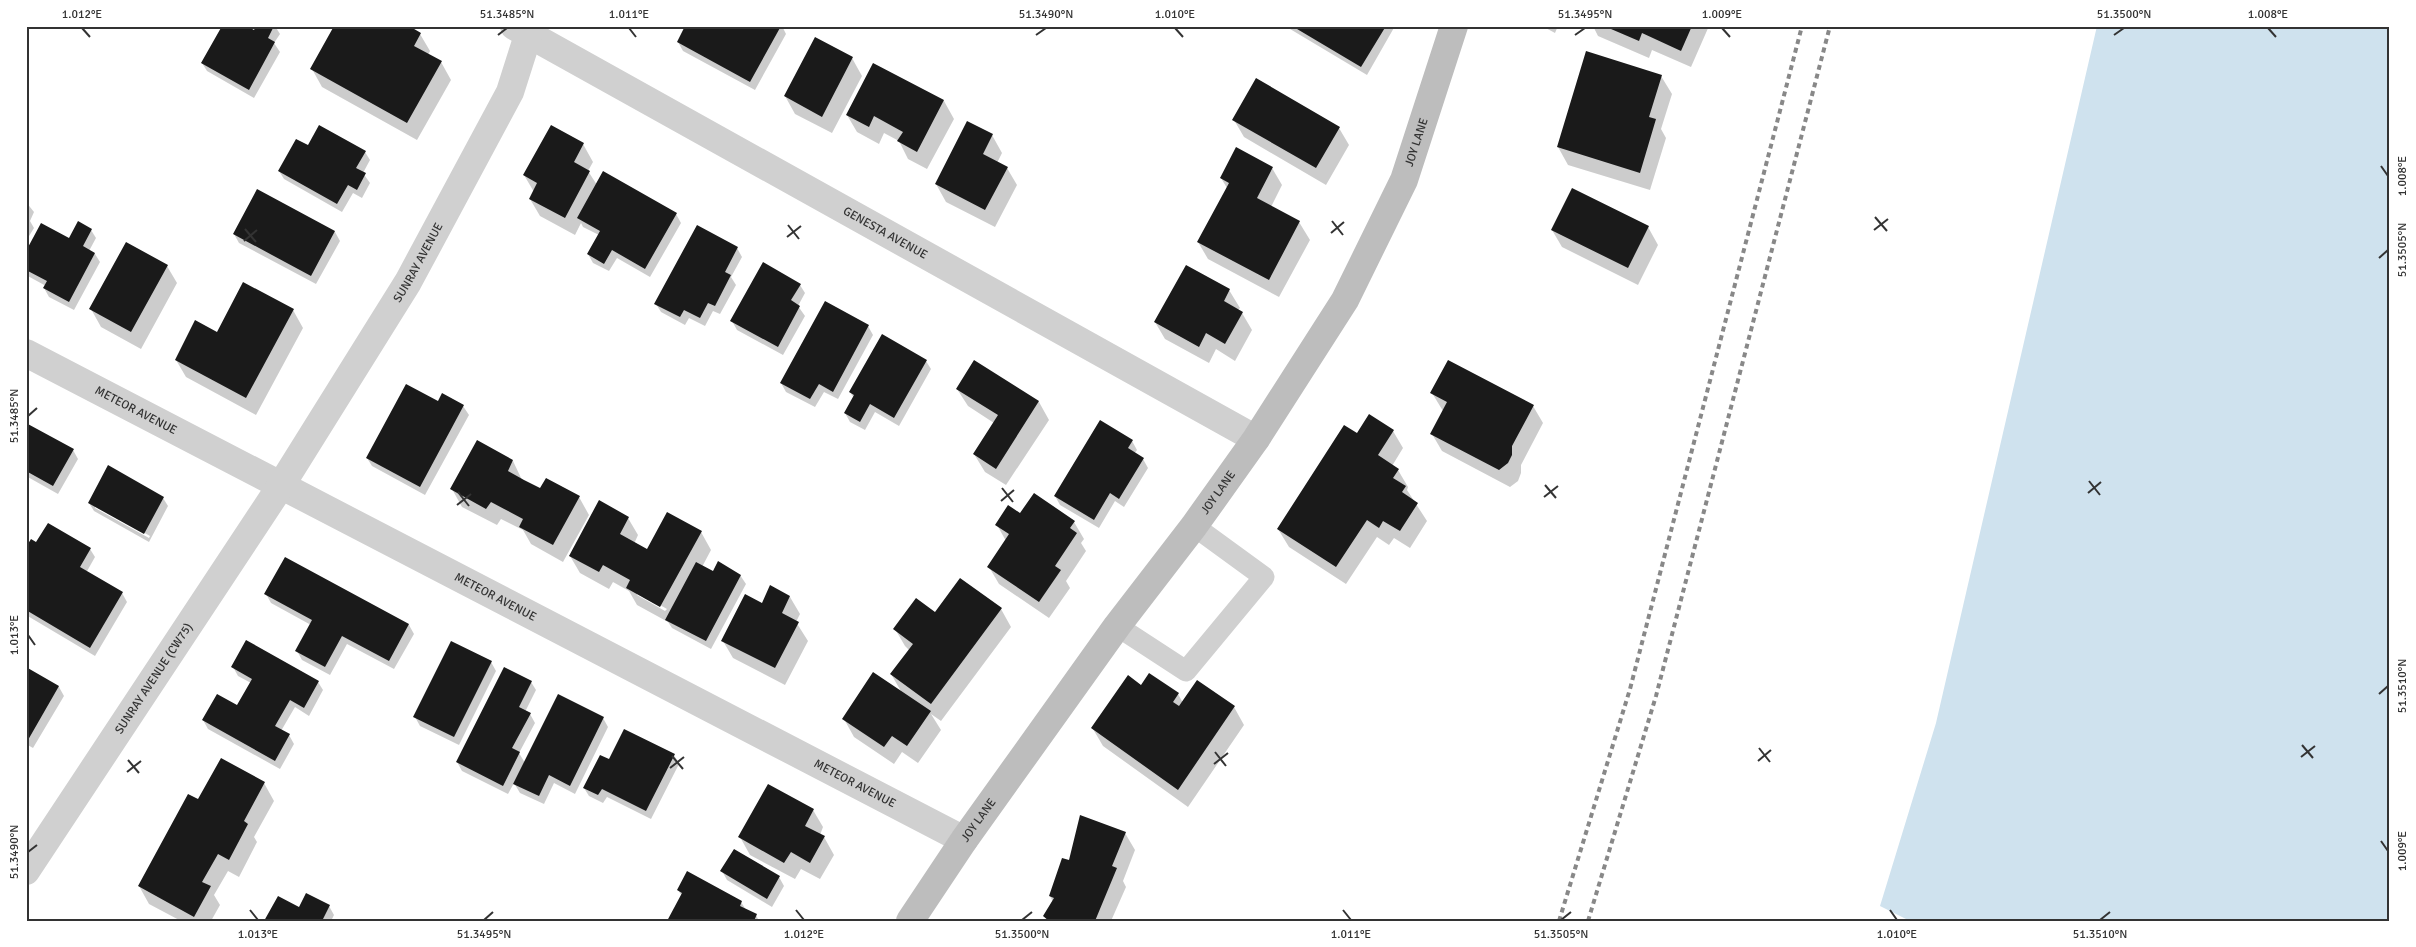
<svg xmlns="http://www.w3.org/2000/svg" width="2416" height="947" font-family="Signika,sans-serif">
  <rect width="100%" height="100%" fill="#fff"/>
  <path fill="#cfe2ee" d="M2097,26H2390V921H1910L1880,906L1936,723Z"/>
  <path fill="#0003" fill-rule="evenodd" d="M257,26H275L280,34L274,43L280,52L254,98L207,71L202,63L254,32Z
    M687,26H782L786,34L755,90L683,51L678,42Z
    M1285,26H1395L1367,75Z
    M1542,26H1558L1555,33Z
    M1593,26H1709L1691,67L1652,50L1649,58L1598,36Z
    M420,34L430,51L428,55L441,62L451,80L417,140L322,87L312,69Z
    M1587,53L1661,76L1672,94L1661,129L1666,138L1650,190L1568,165L1558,147Z
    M852,58L862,76L832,133L795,114L785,96Z
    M874,64L944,101L954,119L927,169L908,159L899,141L884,133L879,144L857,132L847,115Z
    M1234,120L1339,128L1349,145L1326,185L1244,137Z
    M992,135L1002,153L997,163L1007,168L1017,185L995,227L946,202L936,184Z
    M583,144L593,162L588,171L597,185L676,214L681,223L650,277L617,258L609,271L593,263L588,254L599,235L583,227L581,223L575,235L540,216L530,199L534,192L524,175Z
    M308,147L365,152L370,160L363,173L370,183L362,198L353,193L342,212L284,179L279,171Z
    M1272,168L1282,185L1271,207L1299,222L1310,240L1279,297L1208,259L1198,242L1227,188L1221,178Z
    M257,191L335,232L340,241L316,284L239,243L234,234Z
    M26,202L34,212L30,221L34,228L26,241Z
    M1648,227L1658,245L1638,285L1562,247L1552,230Z
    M91,230L96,238L89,251L95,254L100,262L74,310L49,297L44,288L46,286L26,275V254L70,240Z
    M737,248L742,257L731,277L736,285L720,314L713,311L705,326L689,318L685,325L661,312L656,304Z
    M167,266L177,283L141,349L101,327L91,309Z
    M1186,266L1229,290L1240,308L1238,310L1242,313L1252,330L1235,361L1216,349L1209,363L1165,339L1155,322Z
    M800,285L805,293L798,306L805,316L783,355L737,330L732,321Z
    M293,310L303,328L256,415L186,377L176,360L217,333Z
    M868,326L873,335L838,399L824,392L815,407L786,392L781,383Z
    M926,361L931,369L899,426L875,412L865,430L850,422L845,413L854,398L850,392Z
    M975,362L1039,402L1049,420L1006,485L985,472L974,454L994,423L968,406L957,389Z
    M1432,393L1533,406L1543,423L1521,465V473L1518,481L1510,487L1442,451L1432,434L1443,411Z
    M442,395L463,406L469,415L425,495L372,466L367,458L438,402Z
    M26,424L73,450L78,459L58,494L26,476Z
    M1393,431L1403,448L1392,466L1398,470L1408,487L1407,490L1427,521L1410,548L1394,538L1389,545L1377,537L1346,584L1289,547L1278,529L1357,435Z
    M1132,441L1137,450L1134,454L1143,459L1148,468L1124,507L1115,501L1099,528L1060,505L1055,496Z
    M513,461L522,480L540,490L579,497L589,515L563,562L531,544L523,530L501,519L497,525L462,507L452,489Z
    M163,498L168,506L149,542L94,511L89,503ZM95,505L150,536L149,538L95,508Z
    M1020,515L1074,522L1084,539L1081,543L1086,551L1066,581L1070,588L1049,618L999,584L989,567L1006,541L997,525Z
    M628,518L638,535L634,544L648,551L701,532L711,550L702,567L713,572L740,575L746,584L711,649L672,628L668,622L637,605L629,591L613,582L609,589L580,573L570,556ZM637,592L667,609L665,611L637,595Z
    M37,544L90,549L95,557L86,573L122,593L127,602L95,656L26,615V549Z
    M285,558L409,625L414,634L394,669L347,644L330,675L302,660L297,651L311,625L271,603L266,594Z
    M790,597L800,614L796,622L808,641L785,685L733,658L723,641L762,604Z
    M1001,609L1011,627L941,721L931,714L941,730L918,763L902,752L894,764L854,737L844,719L902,693L891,674L909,650L905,646L895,629L936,614Z
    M491,662L496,671L459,745L420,726L415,717Z
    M233,667L318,682L323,690L309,716L295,707L281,731L289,735L294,744L280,769L208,729L203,720L238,707L251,683L238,676Z
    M26,668L59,687L64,696L33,748L26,744Z
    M531,682L536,690L525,712L530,714L535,723L519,753L525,763L603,718L608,727L575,794L554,783L544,804L520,793L514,783L508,794L462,771L457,762Z
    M1142,687L1178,694L1183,703L1234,707L1244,725L1188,807L1103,746L1093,729Z
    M674,755L679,764L651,819L607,797L603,803L589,796L584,788L610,761Z
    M264,783L274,801L254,837L257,842L239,877L228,871L214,895L220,905L211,921H181L149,904L139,886Z
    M813,810L823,827L820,835L824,837L834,855L820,879L801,869L795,879L750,855L740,837Z
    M1125,833L1135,850L1123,881L1126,887L1111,921H1048L1045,916L1053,902L1050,896L1070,862Z
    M734,850L779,877L784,886L772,907L727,880L722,871Z
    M678,890L741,902L746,910L756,915L759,921H669L682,896Z
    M329,906L334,915L331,921H266L299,908Z"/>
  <path fill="#1a1a1a" d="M222,26H247L254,30L256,26H274L268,38L275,42L249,90L201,63Z
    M334,26H409L421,33L414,46L442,61L407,123L310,69Z
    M685,26H781L750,82L677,42Z
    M1292,26H1386L1361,67Z
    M1604,26H1692L1681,51L1642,33L1639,41Z
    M815,37L853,57L822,117L784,96Z
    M1586,51L1662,75L1649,117L1656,119L1640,173L1557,147Z
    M873,63L944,100L917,152L897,141L903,132L874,116L869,127L846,115Z
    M1256,78L1340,127L1316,168L1232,120Z
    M967,121L993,134L983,154L1008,167L985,210L935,184Z
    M319,125L366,151L356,168L366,173L357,190L348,185L337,204L278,171L296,139L308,145Z
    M551,125L584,143L574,162L590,171L565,218L529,199L537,183L523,175Z
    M1236,147L1273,167L1257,198L1300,221L1269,280L1197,242L1229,183L1220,178Z
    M603,171L677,213L645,269L612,250L604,264L587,254L600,231L577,218Z
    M1572,188L1649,226L1628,268L1551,230Z
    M257,189L335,231L311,276L233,234Z
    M78,221L92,229L83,246L95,253L69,302L43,288L47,281L26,270V251L41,223L69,238Z
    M697,225L738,247L725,272L731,275L715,306L708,303L700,318L684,310L680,317L654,304Z
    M126,242L168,265L131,332L89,309Z
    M763,262L801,284L791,300L800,306L778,347L730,321Z
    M1186,265L1230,289L1224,301L1243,312L1225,344L1206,333L1199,347L1154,322Z
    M243,282L294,309L246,398L175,360L195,320L217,332Z
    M825,301L869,325L833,392L819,384L810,399L780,383Z
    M882,334L927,360L894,418L870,404L860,422L844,413L854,395L849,392Z
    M974,360L1039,401L996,469L973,454L998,415L956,389Z
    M1448,360L1534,405L1512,446V455L1508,463L1499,470L1430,434L1447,402L1430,393Z
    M406,384L438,401L442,393L464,405L420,487L366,458Z
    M1369,414L1394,430L1378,455L1399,469L1393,478L1406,486L1402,492L1418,503L1400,531L1383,521L1379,528L1367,520L1336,567L1277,529L1344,425L1357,433Z
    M1100,420L1133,440L1128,448L1144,458L1119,499L1110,493L1094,520L1054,496Z
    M26,423L74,449L53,486L26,471Z
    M477,440L513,460L508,471L524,480L540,488L546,478L580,496L553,545L519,527L523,519L491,502L486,509L450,489Z
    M108,465L164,497L144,534L88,503Z
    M1034,493L1075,521L1070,528L1077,533L1055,566L1061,570L1039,602L987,567L1009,534L995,525L1008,505L1020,513Z
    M599,500L629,517L620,534L647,549L667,512L702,531L660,607L626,588L630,580L603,565L599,572L569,556Z
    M48,523L91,548L80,567L123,592L90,648L26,610V547L31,539L36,542Z
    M285,557L409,624L389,661L342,636L325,667L295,651L312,620L264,594Z
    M718,561L741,575L706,641L665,620L696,562L713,571Z
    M960,578L1002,608L931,704L890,674L913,644L893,629L916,598L935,612Z
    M770,585L790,596L782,613L799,622L775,668L721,641L745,594L762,603Z
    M246,640L319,681L304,708L290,700L275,726L290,734L275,761L202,720L217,694L237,705L252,679L231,667Z
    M451,641L492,661L454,737L413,717Z
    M26,667L59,686L28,740L26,739Z
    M504,667L532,681L519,707L531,713L512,748L520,752L503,786L456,762Z
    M873,672L931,711L907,746L892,736L884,747L842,719Z
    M1149,673L1179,693L1173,702L1179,706L1197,680L1235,706L1178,790L1091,728L1128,675L1141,685Z
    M558,694L604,717L570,786L549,775L539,796L513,784Z
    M624,729L675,754L646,811L602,789L598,795L583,788L600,755L609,759Z
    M221,758L265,782L244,821L248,824L229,860L218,854L202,882L211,886L194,917L138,886L188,794L198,799Z
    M768,784L814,809L805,826L825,836L810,863L791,852L784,863L738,837Z
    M1080,815L1126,832L1112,866L1117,868L1095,921H1049L1043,916L1054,898L1049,896L1062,858L1069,860Z
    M734,849L780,876L767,899L720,871Z
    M687,871L742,901L740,906L757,914L754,921H667L682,893L677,890Z
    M306,893L330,905L322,921H264L278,896L299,907Z"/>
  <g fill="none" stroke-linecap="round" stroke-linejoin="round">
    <path stroke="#d0d0d0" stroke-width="21" d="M1117,626L1186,671L1264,577L1194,526"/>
    <g stroke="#d0d0d0" stroke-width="28">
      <path id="s1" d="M514,26L1256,439"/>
      <path id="s2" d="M26,353L964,840"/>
      <path id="s3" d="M26,871L280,487L408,282L510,92L531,26"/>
    </g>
    <path stroke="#bdbdbd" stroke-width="28" id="s4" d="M910,921L964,840L1117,626L1194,526L1256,439L1345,300L1404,180L1454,26"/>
    <path stroke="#888" stroke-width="4" stroke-dasharray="5 4" stroke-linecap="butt" d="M1559,921L1630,689L1802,26
      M1588,921L1656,696L1830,26"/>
  </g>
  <path fill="none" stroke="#333" stroke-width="2" d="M82,28L90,37M629,28L636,37M1175,28L1183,37M1722,28L1730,37M2268,28L2276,37M498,35L507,28M1036,35L1046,28M1575,35L1585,28M2114,35L2124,28M2381,166L2388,176M1875,217L1887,231M1332,221L1343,235M788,225L799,239M245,229L256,242M1874,230L1888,219M1331,233L1344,222M787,237L801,226M244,241L257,230M2379,258L2388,250M28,416L37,408M2089,481L2100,495M1545,485L1556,498M1002,488L1013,502M458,492L469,506M2088,493L2101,482M1544,497L1558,486M1001,501L1014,490M457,505L471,494M28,635L35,645M2379,694L2388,686M2302,745L2313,758M1759,748L1770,762M1215,752L1226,766M672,756L683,769M2301,757L2315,746M128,760L139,773M1758,761L1771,750M1214,764L1228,753M670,768L684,757M127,772L141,761M2381,841L2388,851M28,852L37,845M250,910L258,920M796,910L804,920M1343,910L1351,920M1890,910L1897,920M484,920L493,912M1022,920L1032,912M1561,920L1571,912M2100,920L2110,912"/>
  <g text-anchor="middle" stroke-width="5" stroke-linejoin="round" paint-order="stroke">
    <g font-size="12" fill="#333" stroke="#fff">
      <text dy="4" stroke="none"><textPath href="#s4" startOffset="932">JOY LANE</textPath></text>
      <text dy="4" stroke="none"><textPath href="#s1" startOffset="425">GENESTA AVENUE</textPath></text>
      <text dy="4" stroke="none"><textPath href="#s3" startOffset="724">SUNRAY AVENUE</textPath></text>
      <text dy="4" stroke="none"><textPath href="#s2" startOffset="124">METEOR AVENUE</textPath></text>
      <text dy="4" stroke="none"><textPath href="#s4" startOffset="528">JOY LANE</textPath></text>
      <text dy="4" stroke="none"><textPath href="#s2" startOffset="529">METEOR AVENUE</textPath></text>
      <text dy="4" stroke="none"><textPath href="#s3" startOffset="231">SUNRAY AVENUE (CW75)</textPath></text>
      <text dy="4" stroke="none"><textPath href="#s2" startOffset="934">METEOR AVENUE</textPath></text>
      <text dy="4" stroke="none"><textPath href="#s4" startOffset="122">JOY LANE</textPath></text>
    </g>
  </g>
  <rect width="2416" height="947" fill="none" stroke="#ffffff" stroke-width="55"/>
  <rect x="28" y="28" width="2360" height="892" fill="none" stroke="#333" stroke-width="2"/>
  <g font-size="12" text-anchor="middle" fill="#333">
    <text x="82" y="18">1.012°E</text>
    <text x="507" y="18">51.3485°N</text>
    <text x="629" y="18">1.011°E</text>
    <text x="1046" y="18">51.3490°N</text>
    <text x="1175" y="18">1.010°E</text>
    <text x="1585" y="18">51.3495°N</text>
    <text x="1722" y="18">1.009°E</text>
    <text x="2124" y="18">51.3500°N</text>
    <text x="2268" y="18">1.008°E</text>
    <text transform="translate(2402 176) rotate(-90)" y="4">1.008°E</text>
    <text transform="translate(2402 250) rotate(-90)" y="4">51.3505°N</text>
    <text transform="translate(14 416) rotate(-90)" y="4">51.3485°N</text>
    <text transform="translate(14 635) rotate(-90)" y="4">1.013°E</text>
    <text transform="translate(2402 686) rotate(-90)" y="4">51.3510°N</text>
    <text transform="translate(2402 851) rotate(-90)" y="4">1.009°E</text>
    <text transform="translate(14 852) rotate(-90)" y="4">51.3490°N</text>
    <text x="258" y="938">1.013°E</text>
    <text x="484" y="938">51.3495°N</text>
    <text x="804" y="938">1.012°E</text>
    <text x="1022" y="938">51.3500°N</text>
    <text x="1351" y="938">1.011°E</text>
    <text x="1561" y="938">51.3505°N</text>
    <text x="1897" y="938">1.010°E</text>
    <text x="2100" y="938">51.3510°N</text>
  </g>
</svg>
